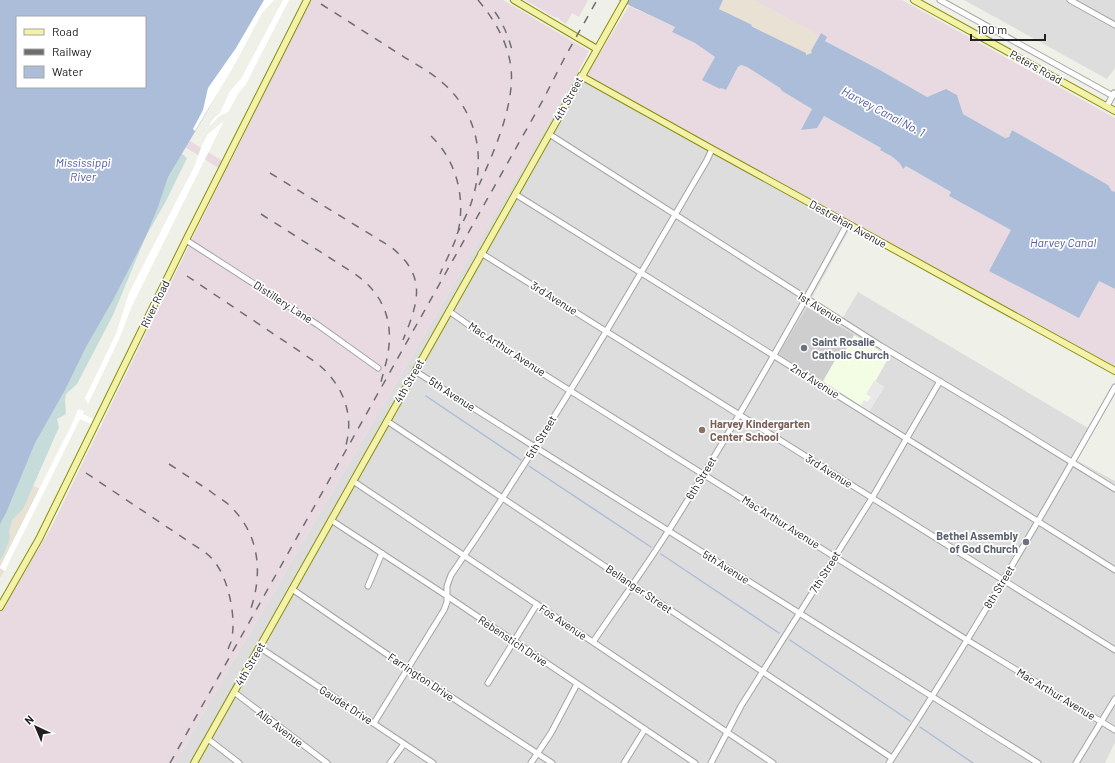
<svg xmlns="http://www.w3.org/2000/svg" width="1115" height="763" font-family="Barlow,sans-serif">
  <rect width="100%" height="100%" fill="#eff0e7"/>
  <path fill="#dedddd" d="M964,0H1115V68L1107,79Z
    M578,72L707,144L853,223L807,307L779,355L870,410L883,387L875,382L889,357L838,326L858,292L1088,428L1071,457L1115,481V742L1105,763H175L233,661Z"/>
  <path fill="#e8dae0" d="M310,0H503L589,51L578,72L233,661L175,763H0V613L50,530L225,172L164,134L169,128L229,165Z
    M525,0H588L579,17L572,13L566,24L560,20L559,18L554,17Z
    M754,0H902L1115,118V192L1112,191L1108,185L1012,130L1009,137L1005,138L963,114L957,95L946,89L927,97L880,70L825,41L821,33L819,36Z
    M629,6L675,27L672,32L695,43L715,57L703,80L720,89L721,88L726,90L738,67L741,65L747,67L780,88L782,91L812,109L802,130L824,116L881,148V150L897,160L903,168L906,166L951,192L949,196L1012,230L989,271L1099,281L1115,289V367L707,144L586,76Z"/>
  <path fill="#f3fde3" d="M854,335L889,357L875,381L884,387L869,411L823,381L838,355L842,357Z"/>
  <path fill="#cecece" d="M807,307L854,335L842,357L838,355L823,381L778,355Z"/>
  <path fill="#e8e1d4" d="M723,0H754L819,36L810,56L719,9Z
    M20,479L44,491L11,560L0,578V524Z"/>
  <path fill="#c6dcdb" d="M176,149L187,158L166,201L146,236L113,315L77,384L66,394L65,401L66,414L57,419L59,427L23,509L12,520L9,531L10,538L3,556L0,560V512Z"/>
  <path fill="#e8e8e8" d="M874,381L884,387L869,411L861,405L864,400L867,402L871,397L866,394Z"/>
  <path fill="#acbdd9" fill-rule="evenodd" d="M0,0H268L208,110L168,177L158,207L146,236L113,300L86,347L65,390L35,443L6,513L0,524ZM17,17H145V87H17Z
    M618,0H723L719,9L752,25L751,26L806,53V55L812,53L811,51L821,33L827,37L825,41L880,70L927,97L946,89L957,95L963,114L1005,138L1009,137L1012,130L1108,185L1112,191L1115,192V289L1099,281L1079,318L989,271L1011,230L949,196L951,192L906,166L903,169C899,159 889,155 880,150L881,148L824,116L817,128L801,130L812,109L782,91L780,88L747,67L741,65L738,67L726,90L721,88L720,89L702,80L715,57L695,43L672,32L675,27Z"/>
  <path fill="#fff" d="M264,0H274L262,13L232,69L195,131L193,129L203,110L208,88L236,48Z
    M283,0H289L246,84L238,94L228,112L219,116L211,125H209L214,118L220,113L230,91L241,79Z
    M224,121L131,308L120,337L88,404L85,398L116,334L129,293L194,167L202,145L208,134Z
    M78,409L84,411L83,414L102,423L100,428L80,419L5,571L0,568V567L74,420Z"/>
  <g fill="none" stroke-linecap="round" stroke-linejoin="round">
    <path stroke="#acbdd9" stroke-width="1.5" d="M426,396L521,460
      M529,466L651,547
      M661,554L779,633
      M790,640L910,721
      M920,727L973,763"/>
    <defs>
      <path id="minor" d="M940,0L1113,96
        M1070,0L1115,25
        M1107,106L1114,93
        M549,134L881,346L999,417L1115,489
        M515,194L928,452L1115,570
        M186,240L318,325L378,368
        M481,253L1115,650
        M449,311L491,341L967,640L1115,730
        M415,371L535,447L1038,763
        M387,421L892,758
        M353,481L773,763
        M331,520L447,596L695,763
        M368,586L382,553
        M292,589L407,668L552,763
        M593,642C618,605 645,568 669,530C732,430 791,327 847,224
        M259,647L433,763
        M488,683L537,604
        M234,692L327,763
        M374,723L444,610L447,602V586L451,575C543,441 625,301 707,160L712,149
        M208,739L239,763
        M390,763L404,744
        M531,763L551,733L577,684
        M624,763L645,729
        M711,763L741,706L872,498L940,381
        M889,763C916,723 941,682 967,640C1018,557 1067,472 1115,387
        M1076,763L1115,699"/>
      <path id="major" d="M514,0L597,49
        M914,0L1115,111
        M581,76L712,149L1115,371
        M0,607L39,539L186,240L307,0
        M194,763L625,0"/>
    </defs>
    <use href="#minor" stroke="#a4a4a4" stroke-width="7"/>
    <use href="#major" stroke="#878f0d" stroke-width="8"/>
    <use href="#minor" stroke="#fff" stroke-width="5"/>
    <use href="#major" stroke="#f4f2a8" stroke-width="6"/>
    <path stroke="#6e6e6e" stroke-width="1.5" stroke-dasharray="8 8" stroke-linecap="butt" d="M478,0C494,19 508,42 511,68C515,104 494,152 479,185
      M321,4C348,21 374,38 401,55C415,64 431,72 444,84C481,117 486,165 469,209C465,218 461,226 457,234
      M495,12C504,25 509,38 513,54
      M431,136C456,160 466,197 458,232C454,246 446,260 440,274
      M270,173L391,247C427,276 419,301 403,340
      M261,214L352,272C378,289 392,313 389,345C388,358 384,370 381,382
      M187,276L314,361C341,381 355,412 346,445
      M169,464C183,473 196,482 210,491C217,497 226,501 232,508C260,536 263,575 250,611
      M86,473L200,549C205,552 210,556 214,561C229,579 237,620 231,642C229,646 228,650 226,654
      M170,763L543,100L565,57L597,0"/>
  </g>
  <g fill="#6b7280" stroke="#fff" stroke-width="1.5">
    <circle cx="804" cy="348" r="4"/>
    <circle cx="1026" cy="542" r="4"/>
  </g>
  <circle fill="#8d6e63" stroke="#fff" stroke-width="1.5" cx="702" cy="430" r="4"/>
  <g text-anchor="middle" stroke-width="3.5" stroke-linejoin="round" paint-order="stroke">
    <g font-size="11" fill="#202020" stroke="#fff">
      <text transform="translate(1036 67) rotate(29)" y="4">Peters Road</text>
      <text transform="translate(568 99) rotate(-61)" y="4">4th Street</text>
      <text transform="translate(848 224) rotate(29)" y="4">Destrehan Avenue</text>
      <text transform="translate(554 298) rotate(32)" y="4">3rd Avenue</text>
      <text transform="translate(283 302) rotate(33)" y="4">Distillery Lane</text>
      <text transform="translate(155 304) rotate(-64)" y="4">River Road</text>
      <text transform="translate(820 308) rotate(32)" y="4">1st Avenue</text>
      <text transform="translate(507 349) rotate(33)" y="4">Mac Arthur Avenue</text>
      <text transform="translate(409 381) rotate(-60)" y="4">4th Street</text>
      <text transform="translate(815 381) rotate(32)" y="4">2nd Avenue</text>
      <text transform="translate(452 394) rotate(33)" y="4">5th Avenue</text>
      <text transform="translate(541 437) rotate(-59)" y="4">5th Street</text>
      <text transform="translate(829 471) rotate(32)" y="4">3rd Avenue</text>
      <text transform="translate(701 478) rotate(-59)" y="4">6th Street</text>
      <text transform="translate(781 522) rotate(32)" y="4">Mac Arthur Avenue</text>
      <text transform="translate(726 567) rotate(32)" y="4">5th Avenue</text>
      <text transform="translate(825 572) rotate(-58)" y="4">7th Street</text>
      <text transform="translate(999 587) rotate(-59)" y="4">8th Street</text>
      <text transform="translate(639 589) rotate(34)" y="4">Bellanger Street</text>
      <text transform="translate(563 622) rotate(34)" y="4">Fos Avenue</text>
      <text transform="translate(513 641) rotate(34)" y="4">Rebenstich Drive</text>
      <text transform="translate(250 664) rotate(-60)" y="4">4th Street</text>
      <text transform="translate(421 677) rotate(34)" y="4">Farrington Drive</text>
      <text transform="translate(1056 694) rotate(31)" y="4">Mac Arthur Avenue</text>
      <text transform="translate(346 705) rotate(33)" y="4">Gaudet Drive</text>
      <text transform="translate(280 728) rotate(37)" y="4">Allo Avenue</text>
    </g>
    <g font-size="11" font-weight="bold" fill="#5b616d" stroke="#fff" text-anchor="start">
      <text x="812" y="346">Saint Rosalie<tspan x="812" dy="13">Catholic Church</tspan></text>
      <text x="1018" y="540" text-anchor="end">Bethel Assembly<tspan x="1018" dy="13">of God Church</tspan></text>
    </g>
    <g font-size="11" font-weight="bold" fill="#785e54" stroke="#fff" text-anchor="start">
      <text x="710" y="428">Harvey Kindergarten<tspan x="710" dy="13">Center School</tspan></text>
    </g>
    <g font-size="12" font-style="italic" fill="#545ca8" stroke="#fff">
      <text transform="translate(883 112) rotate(28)" y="4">Harvey Canal No. 1</text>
      <text x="83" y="167">Mississippi<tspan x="83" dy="14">River</tspan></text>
      <text x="1063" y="247">Harvey Canal</text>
    </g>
  </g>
  <rect x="16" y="16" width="130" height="72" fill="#ffffff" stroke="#a6a6a6"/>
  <rect x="24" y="29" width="20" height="6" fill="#f4f2a8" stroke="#a6a6a6"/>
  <text x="52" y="36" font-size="12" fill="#202020">Road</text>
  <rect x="24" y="49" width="20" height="6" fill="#6e6e6e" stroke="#a6a6a6"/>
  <text x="52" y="56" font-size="12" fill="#202020">Railway</text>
  <rect x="24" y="66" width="20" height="12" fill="#acbdd9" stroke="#a6a6a6"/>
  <text x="52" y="76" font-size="12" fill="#202020">Water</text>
  <g transform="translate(36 727) rotate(316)" stroke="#ffffff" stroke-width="3" paint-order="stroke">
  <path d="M0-3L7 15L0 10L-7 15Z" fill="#202020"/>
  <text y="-6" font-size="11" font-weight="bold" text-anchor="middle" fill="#202020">N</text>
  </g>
  <path d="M971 34v6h74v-6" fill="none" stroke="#202020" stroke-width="2"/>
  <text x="977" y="34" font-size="12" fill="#202020" stroke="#ffffff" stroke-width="3" paint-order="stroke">100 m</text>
</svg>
